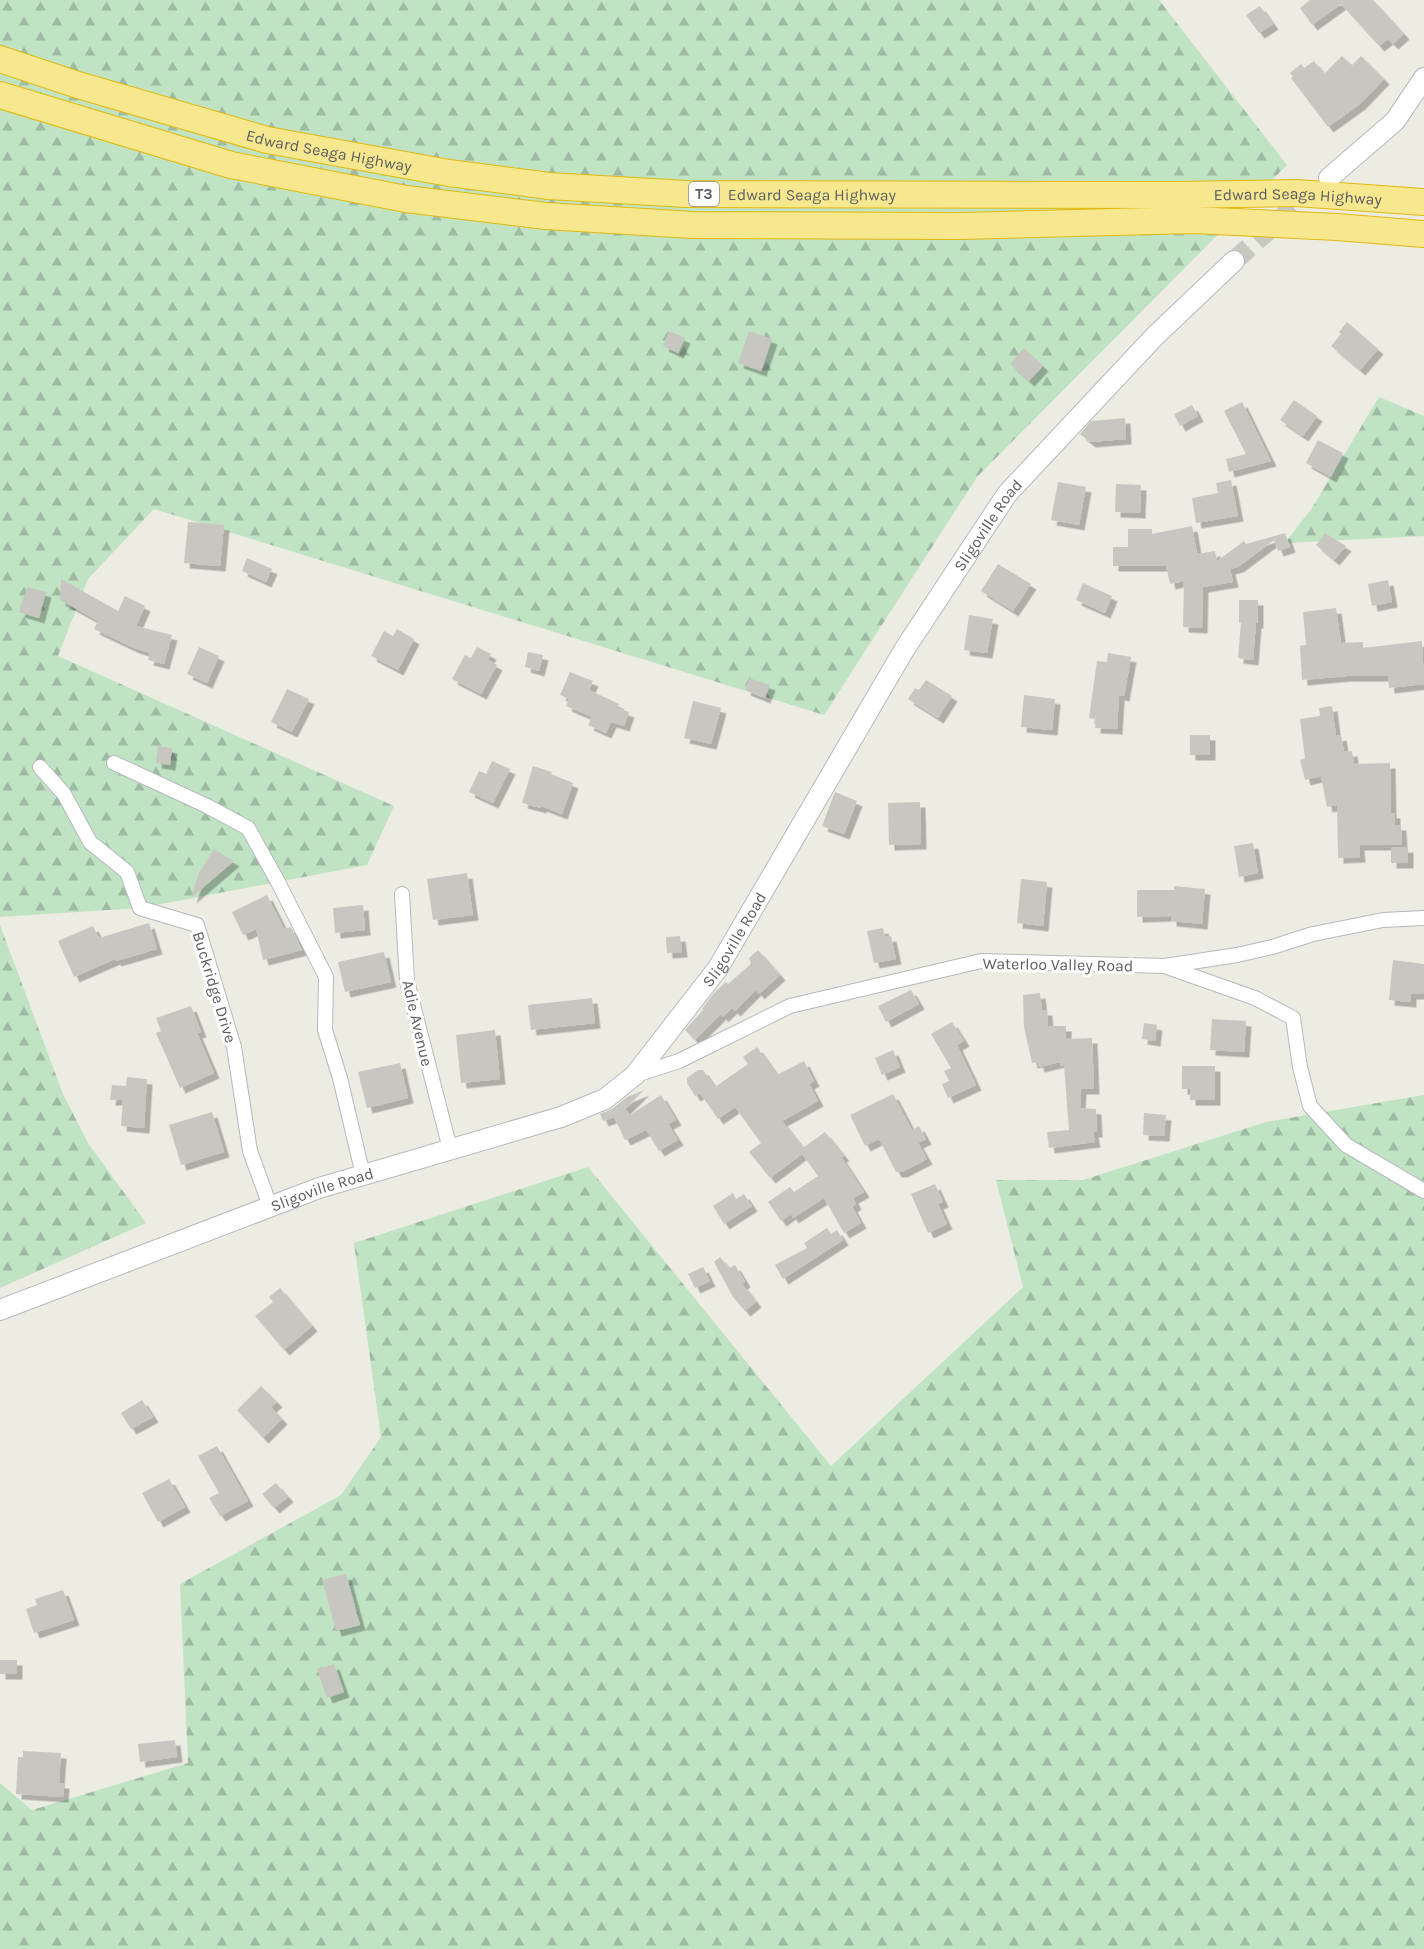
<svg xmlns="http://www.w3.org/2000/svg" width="1424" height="1949" font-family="Karla,sans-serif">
  <defs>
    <pattern id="forest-firs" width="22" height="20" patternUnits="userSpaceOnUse" patternTransform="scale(1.5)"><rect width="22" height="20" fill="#c0e3c4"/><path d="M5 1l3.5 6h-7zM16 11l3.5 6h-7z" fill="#9fbba3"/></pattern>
    <filter id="shadow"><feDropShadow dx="5.5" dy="5.5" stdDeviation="0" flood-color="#0004"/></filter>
  </defs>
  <rect width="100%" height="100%" fill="#edece3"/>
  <path fill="url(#forest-firs)" d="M0,0H1159L1287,165L977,477L824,715L154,509L88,579L58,656L394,806L367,865L140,908L0,917Z
    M1379,397L1424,416V536L1285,543L1312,508Z
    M0,925L63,1094L88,1143L146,1223L0,1288Z
    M1424,1095V1949H0V1783L32,1810L188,1763L180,1584L341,1495L381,1437L354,1243L588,1167L831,1466L1023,1287L996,1180H1083L1266,1122Z"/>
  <path fill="#c8c6c0" filter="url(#shadow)" d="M1310,0H1373L1404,34L1393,44L1388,39L1379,46L1341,4L1312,25L1300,8Z
    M1260,6L1273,24L1259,33L1246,15Z
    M1342,56L1352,65L1361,56L1384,79L1360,104L1328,127L1291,78L1293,77L1290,73L1301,64L1304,68L1314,61L1324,74Z
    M1347,322L1378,349L1360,370L1331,346L1341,334L1339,332Z
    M669,331L685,338L678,353L663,346Z
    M749,331L772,339L761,371L738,363Z
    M1024,348L1043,366L1029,381L1010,364Z
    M1294,400L1317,416L1303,436L1280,420Z
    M1242,402L1271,461L1229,472L1226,459L1246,454L1224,411Z
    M1192,405L1198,416L1180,426L1174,414Z
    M1125,418L1126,439L1090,442L1080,434L1091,421Z
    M1318,440L1343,453L1331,477L1306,463Z
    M1231,480L1238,516L1196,523L1192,498L1218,493L1216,483Z
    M1058,482L1086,487L1079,525L1051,520Z
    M1116,484L1141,485L1140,513L1115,512Z
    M188,522L224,525L220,566L184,563Z
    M1192,526L1197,554L1215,551L1217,561L1244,541L1246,544L1285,533L1290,547L1278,551L1274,540L1238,567L1230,569L1233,582L1203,587L1202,628L1183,627L1184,581L1170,584L1166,566H1113V547H1128V529H1152V534Z
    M1325,533L1346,546L1334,560L1316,545Z
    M247,558L272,569L266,582L242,571Z
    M998,564L1031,584L1013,611L981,591Z
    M61,579L118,611L125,596L145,606L136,626L172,635L164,664L148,660L150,653L134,648L94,629L98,621L60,600Z
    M1388,580L1392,602L1372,606L1368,584Z
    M1083,583L1112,596L1105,613L1076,600Z
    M27,587L46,592L39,618L19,612Z
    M1239,600H1258V623H1256L1253,660L1238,658L1241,623H1239Z
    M1336,608L1341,643L1363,642V648L1422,641L1424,684L1389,688L1388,676H1347L1302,680L1300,646L1306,645L1303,612Z
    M969,615L993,619L987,653L964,650Z
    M397,629L414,639L398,670L371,656L384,631L393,636Z
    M199,647L219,656L207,683L187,674Z
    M477,647L491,654L488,660L497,665L481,694L452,679L465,655L471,658Z
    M528,652L543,655L539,671L525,667Z
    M1108,653L1131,657L1124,696L1119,695L1117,729L1095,728L1096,719L1089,718L1097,661L1107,662Z
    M570,672L593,681L589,690L619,704L617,708L629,712L624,726L611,722L606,733L588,725L592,717L566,706L569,699L560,695Z
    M749,678L770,685L765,698L745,690Z
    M926,680L952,696L938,718L908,699L915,688L919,690Z
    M287,689L309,699L292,732L271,722Z
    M1024,695L1055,699L1052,730L1021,727Z
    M693,701L721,708L711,744L684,738Z
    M1332,706L1336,736L1341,735L1344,752L1352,751L1354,764L1390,763L1391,813H1395V825H1401L1402,845H1359L1360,857L1338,858L1337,805L1327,807L1321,776L1305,780L1300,760L1305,758L1300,719L1320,716L1319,708Z
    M1190,735H1210V755H1190Z
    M158,746L172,748L170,765L156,763Z
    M492,761L510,769L493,803L469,792L479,771L486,774Z
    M533,766L552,772L551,774L573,783L562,814L541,806V808L522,803Z
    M835,792L857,801L844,834L822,826Z
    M920,802L921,844L889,845L888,803Z
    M1253,843L1258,873L1239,877L1234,846Z
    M1408,847V863H1391V848Z
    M214,849L234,861L191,898L199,873Z
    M467,873L473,915L433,920L427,879Z
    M1021,879L1047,882L1043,926L1017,923Z
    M1174,886L1205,889L1202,924L1171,921V916L1137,917V890H1174Z
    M267,895L284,929L291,927L302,950L263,960L256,929L243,935L232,912Z
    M363,905L365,930L335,933L333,908Z
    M149,923L157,949L116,961L115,959L74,977L58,941L93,926L99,938Z
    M883,928L885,937L891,936L896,959L874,963L867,931Z
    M680,936L682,952L667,953L666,937Z
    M758,950L780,975L759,994L756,990L735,1011L732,1008L723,1017L721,1014L695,1040L685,1030L703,1010L702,1009L713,994L726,982L728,984L751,964L749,958Z
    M384,952L391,982L345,992L338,962Z
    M1393,960L1424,964V994H1411V1002L1389,1000Z
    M911,990L919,1004L886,1022L878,1006Z
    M1040,993L1042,1010H1047L1048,1026H1066V1039L1092,1038L1094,1089H1081L1080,1108L1096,1109L1097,1132H1093L1095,1142L1049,1148L1047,1132L1069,1130L1064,1065L1061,1066L1060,1062L1039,1067L1038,1062L1032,1063L1024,1027L1023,995Z
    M592,998L595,1023L531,1030L528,1005Z
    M191,1006L201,1032L197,1033L214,1073L180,1088L156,1033L161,1031L156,1018Z
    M1212,1019L1246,1021L1244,1052L1210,1050Z
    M952,1022L964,1041L957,1045L976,1085L948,1098L942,1084L949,1081L944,1071L951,1068L931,1034Z
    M1144,1023L1157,1025L1155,1041L1142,1039Z
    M495,1030L500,1079L461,1083L456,1035Z
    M757,1047L777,1075L804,1061L814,1081L809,1084L818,1101L782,1121L803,1148L825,1132L844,1156L841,1157L864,1192L853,1198L856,1204L852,1207L861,1223L844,1233L824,1198L793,1218L791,1214L781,1221L768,1202L790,1187L794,1192L818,1176L802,1154L770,1178L749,1152L761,1143L735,1107L718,1119L700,1093L695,1096L687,1083V1078L698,1070H703L715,1087L748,1064L743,1057Z
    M893,1050L900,1067L882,1075L875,1058Z
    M400,1063L408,1098L367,1108L358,1072Z
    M1182,1066H1215V1100H1190V1089H1182Z
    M127,1077L147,1079L144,1128L121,1126L123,1100H110L112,1085L126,1086Z
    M644,1090L625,1109L630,1115L661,1095L676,1120L668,1124L678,1140L659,1151L646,1130L625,1140L614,1117L603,1121L600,1114L612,1109L627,1097Z
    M893,1094L912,1130L919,1126L926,1139L918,1143L927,1159L902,1172H896L879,1139L865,1146L850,1115Z
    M212,1112L224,1152L181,1165L169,1125Z
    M1144,1113L1166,1115L1164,1136L1143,1135Z
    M935,1184L943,1202L938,1204L947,1224L928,1233L911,1194Z
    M733,1193L736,1199L744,1194L752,1206L724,1224L713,1206Z
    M827,1228L831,1234L837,1230L843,1240L783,1279L775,1265L807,1248L804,1243Z
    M720,1257L729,1268L735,1265L745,1282L742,1284L756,1302L745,1311L733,1297L714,1262Z
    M703,1267L710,1281L695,1288L688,1274Z
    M280,1288L312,1326L284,1350L255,1316L273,1302L269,1297Z
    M261,1386L277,1402L271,1407L282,1419L263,1438L237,1410Z
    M142,1400L153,1417L131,1429L121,1413Z
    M217,1446L248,1501L220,1516L209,1498L219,1493L198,1456Z
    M169,1479L185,1507L158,1522L142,1493Z
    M276,1483L288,1497L274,1508L262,1494Z
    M346,1574L360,1625L336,1631L322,1580Z
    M63,1590L74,1620L34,1633L26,1609L37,1605L35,1599Z
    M0,1660H17V1674H0Z
    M334,1664L344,1692L327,1698L317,1669Z
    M175,1740L177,1757L140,1762L138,1744Z
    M23,1751L61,1753L59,1783H64L63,1797L16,1794L18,1757H23Z"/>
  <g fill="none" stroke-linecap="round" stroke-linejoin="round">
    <path stroke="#c8c8c3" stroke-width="20" stroke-dasharray="20 10" stroke-linecap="butt" d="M1234,261L1315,188"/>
    <defs>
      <path id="street" d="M114,763L207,806L248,828L278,882L326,977L325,1030L340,1078L363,1175
        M40,767L64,794L90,842L127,872L140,908L197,925L234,1047L250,1151L270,1206
        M402,894L407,981L450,1149
        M1167,967L1255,998L1293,1018L1300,1067L1310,1106L1346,1145L1424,1191
        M636,1075L679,1061L790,1006L981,961L1165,966L1237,955L1272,947L1313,934L1383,920L1424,918"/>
      <g id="secondary">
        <path d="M1329,178L1395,121L1424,78"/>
        <path id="s1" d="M0,1310L319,1188L561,1117L605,1099L635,1075L718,968L904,650L1007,494L1155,336L1234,261"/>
      </g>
      <g id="highway">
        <path id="s2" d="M0,59L78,85L267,140L449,173L549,186L686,194L1174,195L1296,193L1424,202"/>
        <path d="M0,95L231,165L406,199L546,216L693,225L960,226L1193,220L1337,227L1424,234"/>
      </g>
    </defs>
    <use href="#street" stroke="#b5b8bc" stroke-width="16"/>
    <use href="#secondary" stroke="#b6b8be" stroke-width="22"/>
    <use href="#highway" stroke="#e4b80c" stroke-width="28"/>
    <use href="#street" stroke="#fff" stroke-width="14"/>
    <use href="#secondary" stroke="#fff" stroke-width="20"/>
    <use href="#highway" stroke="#f7e890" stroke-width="26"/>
  </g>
  <g text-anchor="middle" stroke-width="6" stroke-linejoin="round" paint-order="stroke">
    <rect fill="#fff" stroke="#8c8e92" stroke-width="1.5" x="689" y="182" width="30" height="24" rx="4.5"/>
    <g font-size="15" font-weight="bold" fill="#5b5e63">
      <text x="704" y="199">T3</text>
    </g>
    <g font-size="16" fill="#5b5e63" stroke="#fff">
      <text dy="6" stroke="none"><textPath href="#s2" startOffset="342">Edward Seaga Highway</textPath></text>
      <text dy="6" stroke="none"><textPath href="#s2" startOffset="828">Edward Seaga Highway</textPath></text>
      <text dy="6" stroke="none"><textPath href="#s2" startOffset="1314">Edward Seaga Highway</textPath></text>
      <text dy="6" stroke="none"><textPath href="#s1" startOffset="1334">Sligoville Road</textPath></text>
      <text dy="6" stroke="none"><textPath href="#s1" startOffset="848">Sligoville Road</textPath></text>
      <text transform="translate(1058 964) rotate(1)" y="6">Waterloo Valley Road</text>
      <text transform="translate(215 987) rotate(73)" y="6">Buckridge Drive</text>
      <text transform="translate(418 1023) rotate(77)" y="6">Adie Avenue</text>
      <text dy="6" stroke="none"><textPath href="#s1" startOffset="344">Sligoville Road</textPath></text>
    </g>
  </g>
</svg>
